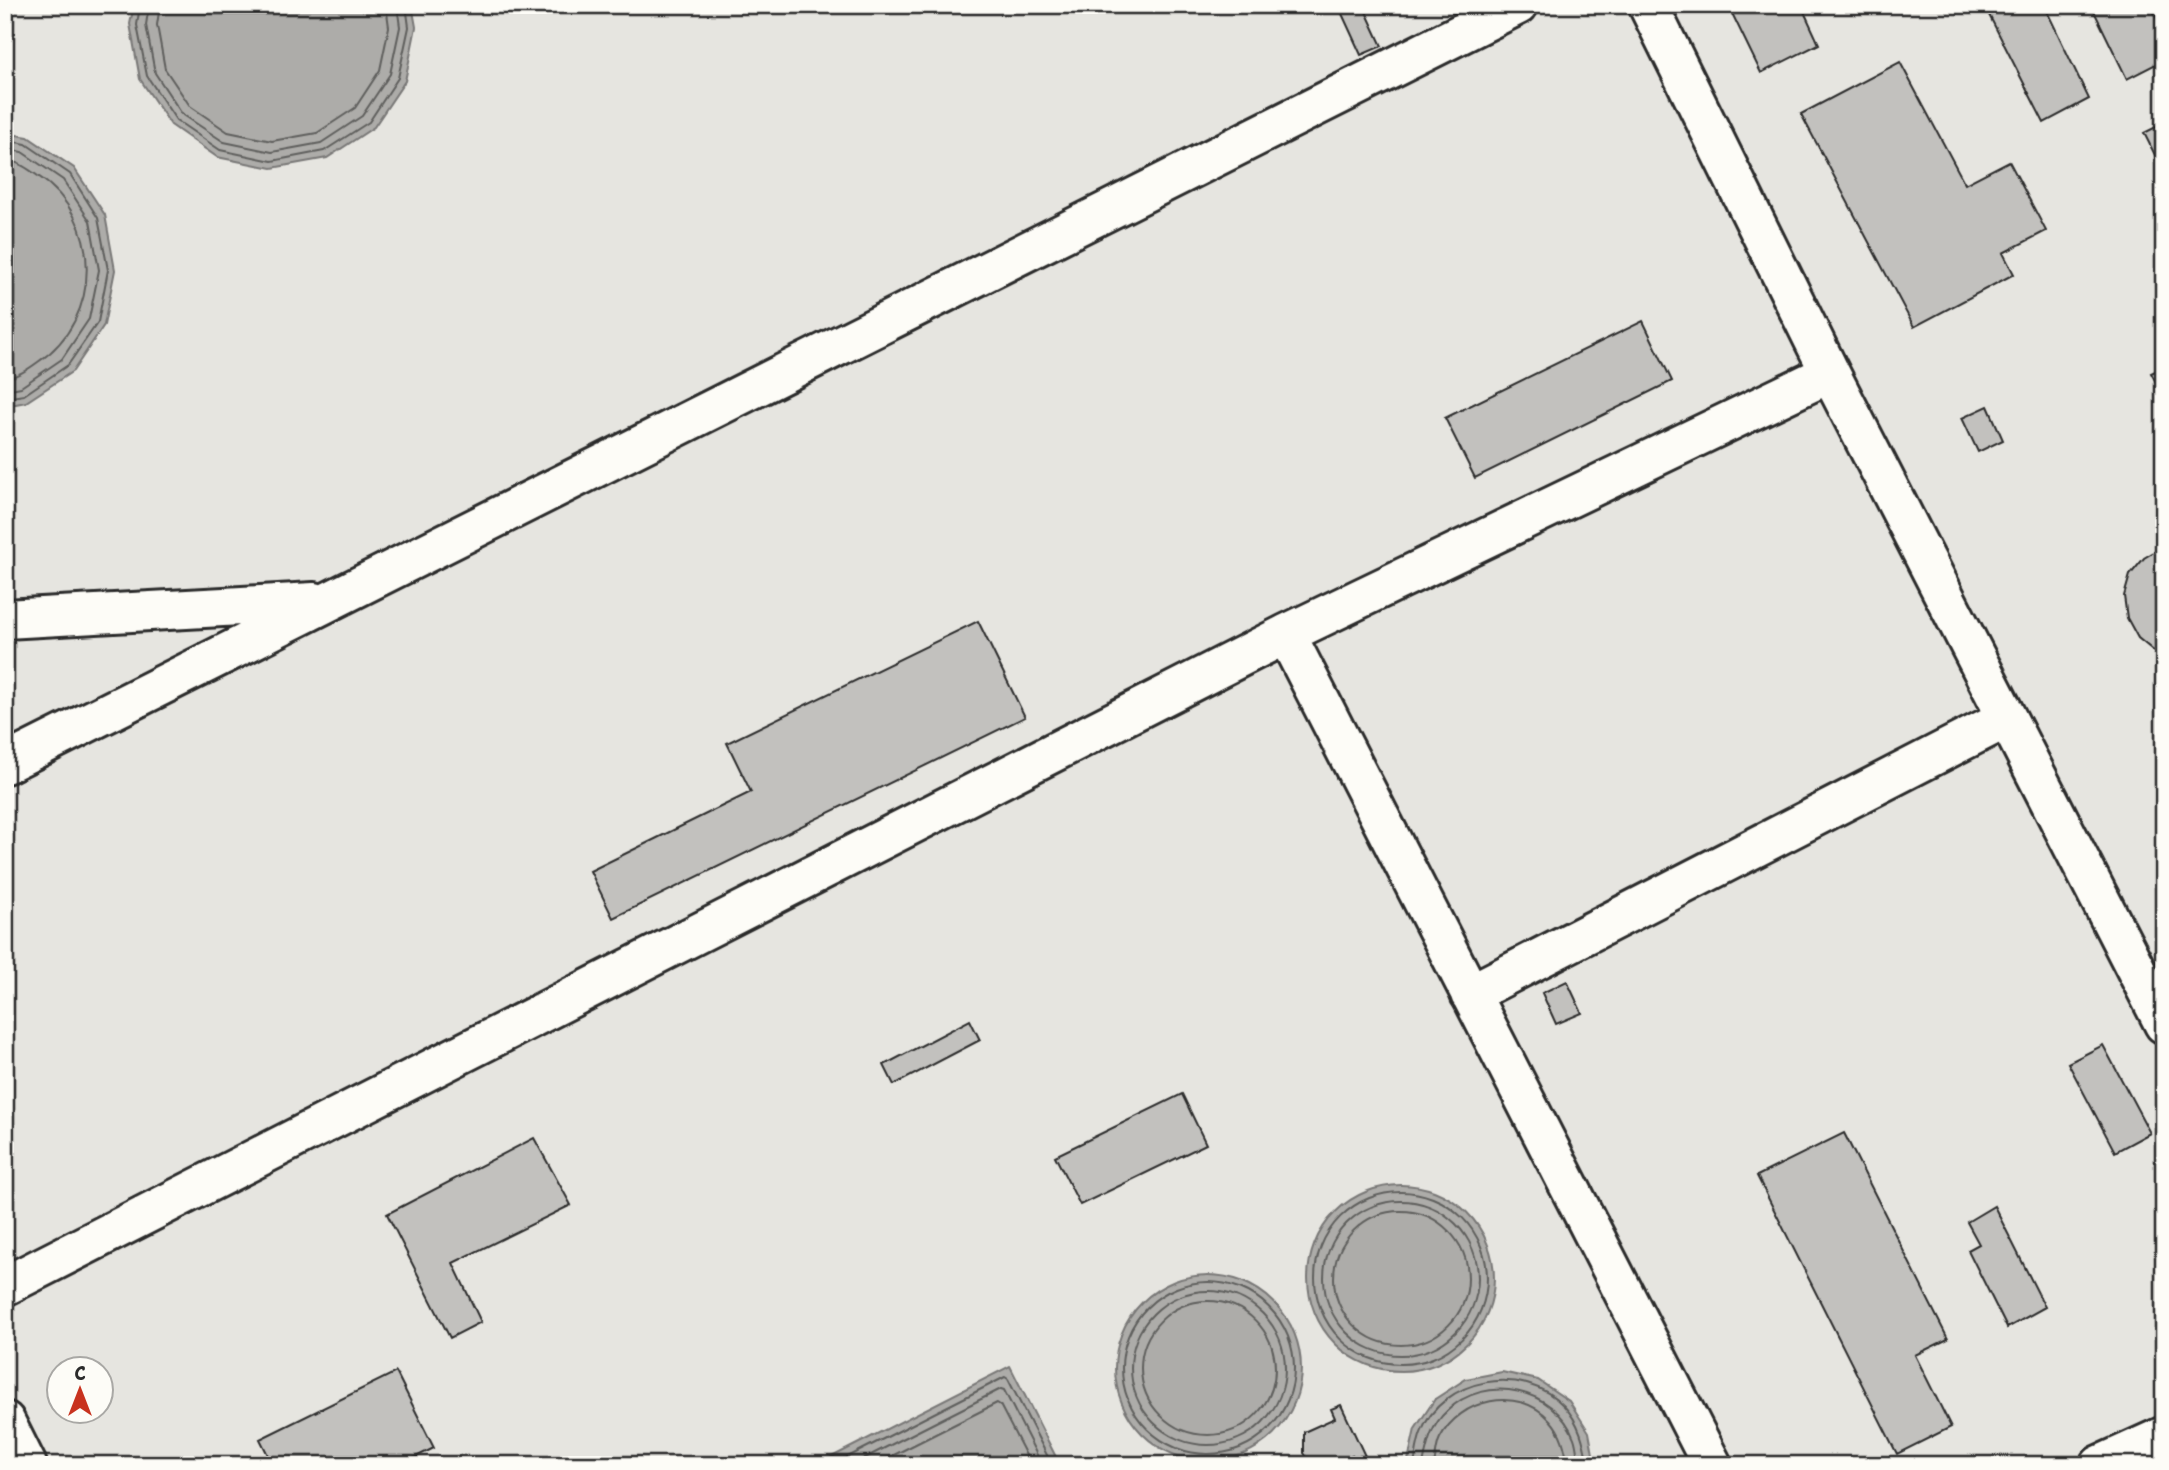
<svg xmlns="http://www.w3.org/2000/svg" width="2169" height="1470" font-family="'Shantell Sans',sans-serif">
  <rect width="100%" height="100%" fill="#f5f4ef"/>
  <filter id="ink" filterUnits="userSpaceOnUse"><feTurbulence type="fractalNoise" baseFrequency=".0143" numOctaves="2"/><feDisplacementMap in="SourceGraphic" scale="14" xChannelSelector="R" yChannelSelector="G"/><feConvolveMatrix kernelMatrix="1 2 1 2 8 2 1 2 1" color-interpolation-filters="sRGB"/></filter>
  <g filter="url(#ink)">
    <path fill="#e6e5e0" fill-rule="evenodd" d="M5,5H2164V1465H5ZM60,1368H102V1410H60Z"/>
    <path fill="#adaca9" stroke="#797877" stroke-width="2" d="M134,5H412L416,27L405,81L374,127L327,158L272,168L217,157L171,125L140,79L130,24Z
      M5,133L28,137L74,168L105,215L115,270L104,325L73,371L26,402L5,406Z
      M1308 1278a93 93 0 1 1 186 0a93 93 0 1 1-186 0Z
      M1115 1368a93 93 0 1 1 186 0a93 93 0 1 1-186 0Z
      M1010,1366L1060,1465H816Z
      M1502,1372L1538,1380L1569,1401L1589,1432L1595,1465H1407L1415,1429L1435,1399L1466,1379Z"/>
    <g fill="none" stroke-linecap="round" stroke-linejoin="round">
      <path stroke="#5f5f5d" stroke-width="2" d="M140,5L137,25L147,76L176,120L220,150L272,161L324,151L369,122L398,78L409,27L406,5
        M149,5L146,25L155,73L182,114L224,142L272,152L321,143L362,116L390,74L400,27L397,5
        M160,5L157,25L165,69L190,106L228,132L272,141L317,133L355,108L380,70L389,27L386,5
        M5,140L26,144L70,174L98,218L108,270L98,322L68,365L24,395L5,398
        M5,149L22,152L63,180L90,221L99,270L89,319L62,359L21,387L5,390
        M5,159C18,162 27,168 38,176C103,219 103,319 38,362C27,370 18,376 5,379
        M1315 1278a86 86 0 1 1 172 0a86 86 0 1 1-172 0Z
        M1324 1278a77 77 0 1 1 154 0a77 77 0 1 1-154 0Z
        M1334 1278a67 67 0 1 1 134 0a67 67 0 1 1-134 0Z
        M1122 1368a86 86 0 1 1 172 0a86 86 0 1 1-172 0Z
        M1131 1368a77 77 0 1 1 154 0a77 77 0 1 1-154 0Z
        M1141 1368a67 67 0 1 1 134 0a67 67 0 1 1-134 0Z
        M832,1465L1005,1377L1008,1379L1052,1465
        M851,1465L1001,1389L1004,1390L1042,1465
        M874,1465L997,1403L1000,1405L1031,1465
        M1414,1465C1416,1455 1417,1443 1421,1433C1442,1377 1524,1363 1564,1406C1580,1423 1584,1443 1588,1465
        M1423,1465C1427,1445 1431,1425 1447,1411C1485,1373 1555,1388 1574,1438C1577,1446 1577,1456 1579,1465
        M1434,1465C1436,1456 1436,1446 1440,1438C1460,1399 1518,1385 1550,1420C1562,1433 1565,1448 1568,1465"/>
    </g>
    <path fill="#c2c1be" stroke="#2b2b2b" stroke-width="2" d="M1338,5H1363L1382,46L1361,55Z
      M1728,5H1801L1819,44L1761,73Z
      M1984,5H2044L2089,99L2044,123Z
      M2091,5H2150L2164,33V60L2127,79Z
      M1900,62L1965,184L2009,161L2046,231L2003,253L2014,274L1914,327L1801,114Z
      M2164,123V173L2144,133Z
      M1643,321L1672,381L1475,478L1445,418Z
      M2164,367V397L2151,373Z
      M1988,406L2003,440L1978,452L1962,418Z
      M2164,546V654L2155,652L2138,638L2127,618L2124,596L2130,575L2144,558Z
      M978,621L1025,717L613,918L590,871L751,792L727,743Z
      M1567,981L1582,1013L1556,1024L1542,993Z
      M970,1020L980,1040L894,1085L884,1065Z
      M2103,1045L2150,1133L2115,1152L2068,1063Z
      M1182,1094L1206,1144L1080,1205L1055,1156Z
      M1844,1133L1948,1339L1915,1355L1951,1427L1897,1454L1757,1176Z
      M534,1138L571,1205L453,1263L481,1322L450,1338L387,1214Z
      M1994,1206L2045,1307L2007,1328L1968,1250L1979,1244L1967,1222Z
      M396,1372L434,1448L400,1465H273L260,1439Z
      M1341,1405L1365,1456L1355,1461L1352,1455L1335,1465H1312L1304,1453V1432L1335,1418L1331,1409Z"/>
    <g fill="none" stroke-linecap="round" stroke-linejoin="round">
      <defs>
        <path id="minor" d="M1648,5L1830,373L2164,1024
          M5,619L314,602
          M1286,634L1712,1465
          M5,764L1518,5
          M1470,994L2007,718
          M5,1286L1286,634L1830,373
          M5,1421L27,1465
          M2100,1465L2164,1436"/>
      </defs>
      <use href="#minor" stroke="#2b2b2b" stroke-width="44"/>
      <use href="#minor" stroke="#fdfcf7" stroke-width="38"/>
    </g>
  </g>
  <rect width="2169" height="1470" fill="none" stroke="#fdfcf7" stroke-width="28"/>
  <rect x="14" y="14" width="2141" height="1442" fill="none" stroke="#2b2b2b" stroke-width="2.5" filter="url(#ink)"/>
  <g transform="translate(80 1390)"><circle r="33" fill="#fdfcf7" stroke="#a9a8a5" stroke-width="2"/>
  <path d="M0-5L12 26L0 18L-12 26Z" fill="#c8321e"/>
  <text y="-10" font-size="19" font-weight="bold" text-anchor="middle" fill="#2b2b2b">С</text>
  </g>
</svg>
